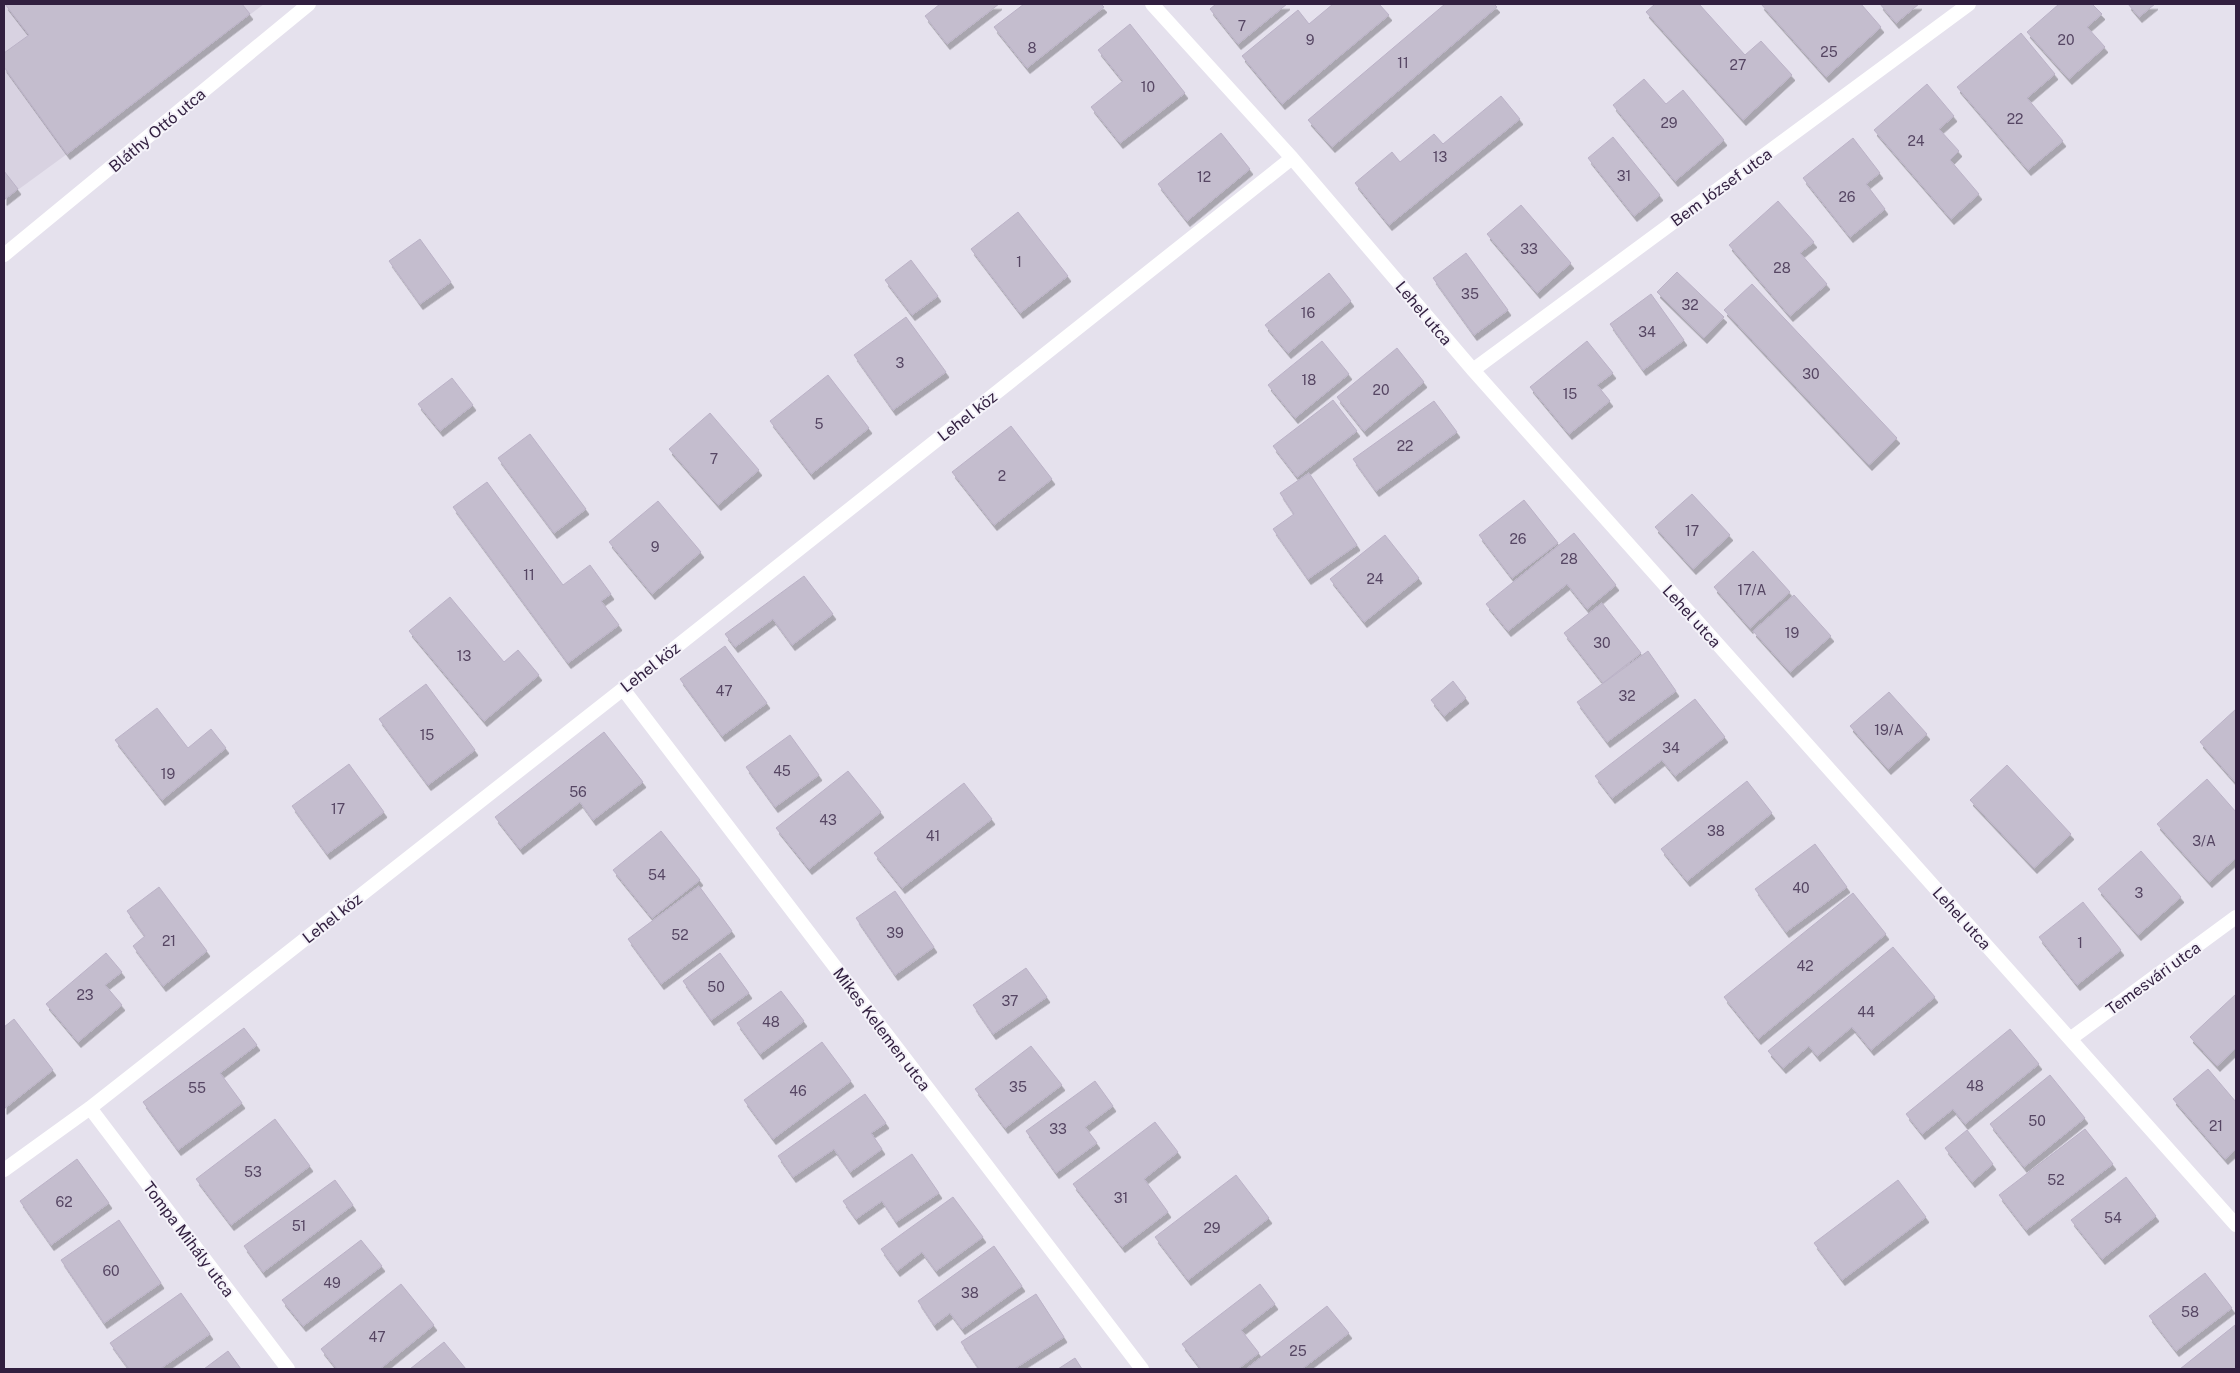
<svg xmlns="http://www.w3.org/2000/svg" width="2240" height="1373" font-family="'Public Sans',sans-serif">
  <defs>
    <filter id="shadow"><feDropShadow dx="3" dy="5.5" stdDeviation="0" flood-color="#0004"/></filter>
  </defs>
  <rect width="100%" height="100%" fill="#e5e1ed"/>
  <path fill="#d8d2e1" d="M4,4H264L67,154L4,200Z"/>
  <path fill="#c4bdce" stroke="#bbb2c7" filter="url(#shadow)" d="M5,4H242L250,14L67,154L4,67V53L29,35Z
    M940,4H999L947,44L925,16Z
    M1024,4H1101L1104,7L1027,68L994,27Z
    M1216,4H1287L1238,44L1210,9Z
    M1333,4H1379L1389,15L1282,104L1242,56L1298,10L1309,24Z
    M1445,4H1494L1497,7L1332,147L1308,120Z
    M1655,4H1699L1745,55L1761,41L1792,75L1743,120L1646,12Z
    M1761,4H1861L1881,27L1826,77Z
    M1880,4H1919L1896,23Z
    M2059,4H2092L2102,14L2087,27L2105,47L2069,79L2027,32Z
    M2128,4H2155L2139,17Z
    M1130,24L1185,93L1120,143L1091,107L1123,81L1098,50Z
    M2021,33L2055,74L2027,98L2063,141L2028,170L1957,87Z
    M1644,79L1666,104L1683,90L1724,140L1675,181L1613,105Z
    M1927,84L1954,116L1939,129L1959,151L1950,160L1979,194L1951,219L1874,130Z
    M1501,96L1520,119L1389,225L1355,183L1392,152L1400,162L1434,134L1443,144Z
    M1221,133L1250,169L1187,221L1158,184Z
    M1613,137L1660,195L1634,216L1588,158Z
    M1853,138L1880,173L1866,184L1885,209L1850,237L1803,178Z
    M4,171L18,189L4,200Z
    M1778,201L1814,242L1800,253L1827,284L1790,316L1729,245Z
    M1521,205L1571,263L1537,293L1487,234Z
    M1018,212L1068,276L1020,313L971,249Z
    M420,239L451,282L420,304L389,261Z
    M1466,253L1508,310L1474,335L1433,278Z
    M911,260L938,296L912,315L885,280Z
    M1677,272L1724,317L1704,338L1657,292Z
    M1329,273L1351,301L1288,353L1265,325Z
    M1752,284L1897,438L1869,465L1724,310Z
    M1651,294L1684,340L1643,370L1610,324Z
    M906,317L946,372L893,410L854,355Z
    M1322,341L1349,374L1295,418L1268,385Z
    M1587,341L1613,373L1597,385L1610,401L1569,434L1530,387Z
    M1397,348L1424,382L1364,431L1337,397Z
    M828,375L869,428L811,474L770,421Z
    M452,378L473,405L440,431L418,404Z
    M1333,400L1357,431L1297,477L1273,446Z
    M1434,401L1457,432L1376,491L1353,459Z
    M710,413L759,470L718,505L669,449Z
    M1011,426L1052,479L994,525L952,472Z
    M530,434L586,509L554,533L498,458Z
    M1309,473L1357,545L1308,579L1273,529L1294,514L1280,493Z
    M487,482L563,585L590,565L611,594L601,601L619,625L568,663L453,507Z
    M1692,494L1730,535L1693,569L1655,527Z
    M1524,500L1558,543L1512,578L1479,535Z
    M658,501L701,552L652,594L609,542Z
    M1574,533L1616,585L1587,609L1567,584L1508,631L1486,604Z
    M1385,535L1419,578L1364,622L1330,579Z
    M1753,551L1790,592L1750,628L1714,587Z
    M804,576L833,614L792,645L773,619L735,647L725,634Z
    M1794,595L1831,636L1790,672L1753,631Z
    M450,597L504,662L518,650L539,675L484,721L409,631Z
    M1602,603L1641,653L1603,683L1564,633Z
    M725,646L767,703L722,736L680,679Z
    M1648,651L1676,691L1607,742L1577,702Z
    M1453,681L1466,698L1444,716L1431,700Z
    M426,684L475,750L428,785L379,719Z
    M1889,692L1927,734L1888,769L1850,726Z
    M1695,699L1725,737L1675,776L1662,760L1612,798L1595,776Z
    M157,708L188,748L211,729L226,748L162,800L115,740Z
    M2236,709V783L2200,742Z
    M604,732L643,782L593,820L580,802L520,849L495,817Z
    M790,735L819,775L775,807L746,767Z
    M349,764L384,812L327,854L292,806Z
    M2007,765L2071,834L2034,868L1970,800Z
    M848,771L881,812L809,869L776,828Z
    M2207,779L2236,812V858L2209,882L2157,824Z
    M1747,781L1772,813L1687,881L1661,849Z
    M964,783L992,819L902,888L874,853Z
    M661,831L700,880L652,918L613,870Z
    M1815,844L1847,887L1786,932L1755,889Z
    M2141,851L2181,897L2138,935L2098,889Z
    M699,886L732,931L661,984L628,939Z
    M159,887L207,951L163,986L133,946L145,936L127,911Z
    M895,891L934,947L895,975L856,918Z
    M1853,893L1886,934L1758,1039L1724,997Z
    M2083,902L2121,950L2077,985L2039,937Z
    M1893,947L1935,997L1871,1050L1852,1027L1817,1056L1809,1046L1783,1068L1768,1051Z
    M106,953L122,972L105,985L122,1005L78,1042L46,1004Z
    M720,953L749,993L711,1020L683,981Z
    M1026,968L1047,997L993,1034L973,1005Z
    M781,991L804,1021L760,1054L737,1023Z
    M2236,994V1048L2217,1066L2190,1037Z
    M14,1019L53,1070L4,1109V1027Z
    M244,1028L257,1045L220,1073L242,1103L178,1150L143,1102Z
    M2010,1029L2039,1064L1965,1124L1953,1109L1922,1134L1906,1114Z
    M822,1042L851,1081L773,1139L744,1100Z
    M1031,1046L1062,1085L1005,1128L975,1089Z
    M2208,1069L2236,1102V1149L2225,1159L2173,1099Z
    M2050,1075L2085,1118L2024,1167L1990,1124Z
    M1095,1081L1113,1106L1085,1127L1097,1143L1056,1173L1026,1131Z
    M865,1094L886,1123L871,1133L882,1149L850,1172L834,1149L793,1177L778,1156Z
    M275,1119L310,1166L231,1225L196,1179Z
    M1155,1122L1178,1152L1144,1179L1168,1212L1122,1247L1073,1184Z
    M2085,1129L2113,1164L2026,1230L1999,1195Z
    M1967,1130L1993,1164L1972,1182L1945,1148Z
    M912,1154L939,1193L896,1222L882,1201L856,1219L843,1201Z
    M77,1159L109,1203L51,1245L20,1201Z
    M1236,1175L1269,1218L1188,1280L1155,1237Z
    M2126,1177L2156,1216L2102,1259L2071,1220Z
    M335,1180L353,1205L263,1272L244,1246Z
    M1898,1180L1926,1217L1842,1280L1814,1243Z
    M953,1197L983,1237L936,1271L922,1252L897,1271L881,1249Z
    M119,1220L161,1283L104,1323L61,1260Z
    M361,1240L382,1266L303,1326L282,1300Z
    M994,1246L1022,1286L962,1329L950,1313L934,1325L918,1301Z
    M2205,1273L2232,1308L2176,1351L2149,1316Z
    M401,1284L434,1325L380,1369H337L321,1349Z
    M1260,1284L1275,1304L1241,1330L1259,1353L1238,1369H1201L1182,1344Z
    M181,1293L210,1334L160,1369H129L110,1343Z
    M1036,1294L1064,1337L1014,1369H979L961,1342Z
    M1327,1306L1349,1333L1302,1369H1246Z
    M2235,1325L2236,1369H2180Z
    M444,1342L466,1369H410Z
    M228,1351L241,1369H204Z
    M1075,1358L1082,1369H1058Z"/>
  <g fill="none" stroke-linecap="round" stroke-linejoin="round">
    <path stroke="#fff" stroke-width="14" d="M1152,4L1292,158L1473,370L2236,1225
      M4,255L309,4
      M1473,370L1969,4
      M623,689L1142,1369
      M2070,1039L2236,917
      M90,1108L288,1369
      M4,1170L90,1108L623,689L1292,158"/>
  </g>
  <g text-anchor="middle" stroke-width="4" stroke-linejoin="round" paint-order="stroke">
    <g font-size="14" fill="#564663">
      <text x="1242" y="31">7</text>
      <text x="1310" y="45">9</text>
      <text x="2066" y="45">20</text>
      <text x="1032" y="53">8</text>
      <text x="1829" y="57">25</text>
      <text x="1403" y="68">11</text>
      <text x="1738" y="70">27</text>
      <text x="1148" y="92">10</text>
      <text x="2015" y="124">22</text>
      <text x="1669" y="128">29</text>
      <text x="1916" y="146">24</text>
      <text x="1440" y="162">13</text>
      <text x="1624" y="181">31</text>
      <text x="1204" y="182">12</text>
      <text x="1847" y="202">26</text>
      <text x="1529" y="254">33</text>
      <text x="1019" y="267">1</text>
      <text x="1782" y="273">28</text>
      <text x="1470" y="299">35</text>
      <text x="1690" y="310">32</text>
      <text x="1308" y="318">16</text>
      <text x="1647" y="337">34</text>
      <text x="900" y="368">3</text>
      <text x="1811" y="379">30</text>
      <text x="1309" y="385">18</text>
      <text x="1381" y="395">20</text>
      <text x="1570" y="399">15</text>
      <text x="819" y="429">5</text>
      <text x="1405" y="451">22</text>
      <text x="714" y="464">7</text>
      <text x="1002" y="481">2</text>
      <text x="1692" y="536">17</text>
      <text x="1518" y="544">26</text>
      <text x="655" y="552">9</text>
      <text x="1569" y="564">28</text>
      <text x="529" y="580">11</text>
      <text x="1375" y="584">24</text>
      <text x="1752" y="595">17/A</text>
      <text x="1792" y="638">19</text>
      <text x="1602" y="648">30</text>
      <text x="464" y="661">13</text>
      <text x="724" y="696">47</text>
      <text x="1627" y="701">32</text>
      <text x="1889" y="735">19/A</text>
      <text x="427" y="740">15</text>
      <text x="1671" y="753">34</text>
      <text x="782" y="776">45</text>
      <text x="168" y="779">19</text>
      <text x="578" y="797">56</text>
      <text x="338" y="814">17</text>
      <text x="828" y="825">43</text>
      <text x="1716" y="836">38</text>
      <text x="933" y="841">41</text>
      <text x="2204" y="846">3/A</text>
      <text x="657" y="880">54</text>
      <text x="1801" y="893">40</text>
      <text x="2139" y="898">3</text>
      <text x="895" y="938">39</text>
      <text x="680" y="940">52</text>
      <text x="169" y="946">21</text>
      <text x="2080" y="948">1</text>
      <text x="1805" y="971">42</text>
      <text x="716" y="992">50</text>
      <text x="85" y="1000">23</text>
      <text x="1010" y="1006">37</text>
      <text x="1866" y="1017">44</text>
      <text x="771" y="1027">48</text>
      <text x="1975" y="1091">48</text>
      <text x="1018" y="1092">35</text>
      <text x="197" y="1093">55</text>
      <text x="798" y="1096">46</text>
      <text x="2037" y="1126">50</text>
      <text x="2216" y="1131">21</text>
      <text x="1058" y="1134">33</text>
      <text x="253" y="1177">53</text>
      <text x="2056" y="1185">52</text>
      <text x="1121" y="1203">31</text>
      <text x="64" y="1207">62</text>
      <text x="2113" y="1223">54</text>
      <text x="299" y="1231">51</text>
      <text x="1212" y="1233">29</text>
      <text x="111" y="1276">60</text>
      <text x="332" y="1288">49</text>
      <text x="970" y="1298">38</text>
      <text x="2190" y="1317">58</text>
      <text x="377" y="1342">47</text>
      <text x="1298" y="1356">25</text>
    </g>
    <g font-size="16" fill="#311f3f" stroke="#f4f2f9">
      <text transform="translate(157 130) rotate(-40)" y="6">Bláthy Ottó utca</text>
      <text transform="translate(1721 187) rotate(-36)" y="6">Bem József utca</text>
      <text transform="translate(1424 313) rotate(50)" y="6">Lehel utca</text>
      <text transform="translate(967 416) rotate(-38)" y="6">Lehel köz</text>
      <text transform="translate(1692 616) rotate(48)" y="6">Lehel utca</text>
      <text transform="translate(650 667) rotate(-38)" y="6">Lehel köz</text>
      <text transform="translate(332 918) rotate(-38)" y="6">Lehel köz</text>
      <text transform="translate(1962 918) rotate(48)" y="6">Lehel utca</text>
      <text transform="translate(2153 978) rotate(-36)" y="6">Temesvári utca</text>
      <text transform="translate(882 1029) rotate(53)" y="6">Mikes Kelemen utca</text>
      <text transform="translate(189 1239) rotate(53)" y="6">Tompa Mihály utca</text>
    </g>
  </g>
  <rect width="2240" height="1373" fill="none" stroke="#311f3f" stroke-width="10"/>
</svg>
